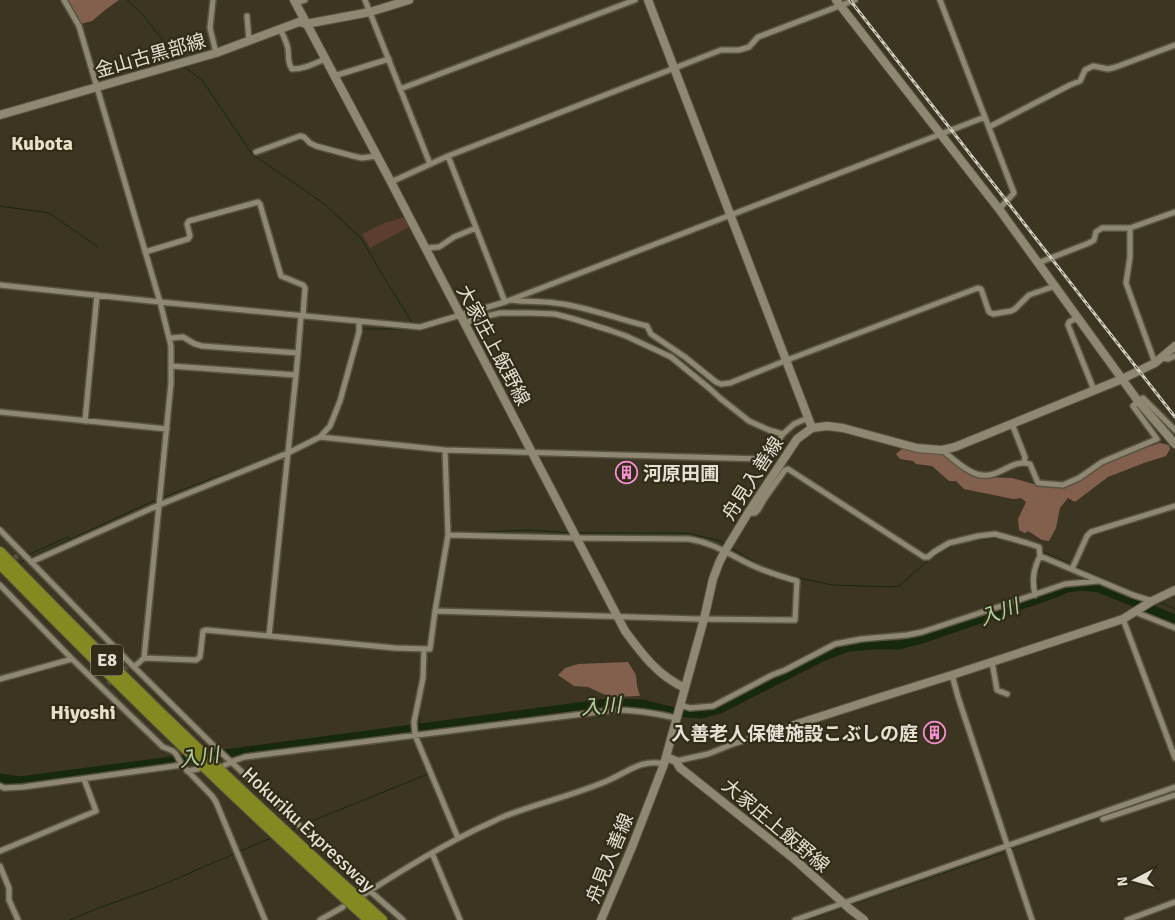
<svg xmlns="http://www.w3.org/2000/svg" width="1175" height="920" font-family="Signika,'Noto Sans JP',sans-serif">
  <rect width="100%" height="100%" fill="#3c3522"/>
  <path fill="#5c3e2f" d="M406,217L411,226L370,248L362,234L384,223Z"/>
  <path fill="#83604e" d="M68,0H119L105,10L92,21L80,24Z
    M1160,443L1169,445L1170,449L1166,456L1144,463L1108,477L1075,502L1068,498L1060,508L1056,528L1049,541L1042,540L1028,531L1025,533L1019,530L1018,519L1026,502L1021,498L1013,499L964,489L956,481H949L932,466L916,464L913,461L900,459L896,454L902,449H907L922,452L946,454L982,477L1012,478L1037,485L1056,488L1064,487L1104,464L1122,456Z
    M628,662L636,675L637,686L640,696L614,697L603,694L588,687L574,686L558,675L565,668L578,664Z"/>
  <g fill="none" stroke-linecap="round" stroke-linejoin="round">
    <path stroke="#17290d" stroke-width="1" d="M127,0L143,15L179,61
      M183,66L202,80L252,154L323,203L361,238L383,276L413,324
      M0,206L49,213L98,247
      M361,329H416
      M327,427L336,402L350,355
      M313,438L320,433
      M291,449L298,445
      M162,498L287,450
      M468,533L527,530L571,533
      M578,533H687L721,541L726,545
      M732,549L765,568L795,577L832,585L890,587L899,586L932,557L954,545L976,540L999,538L1037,549
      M24,551L30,554L68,537L70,539
      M1043,552L1071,564
      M30,558L156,500
      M17,564L27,559
      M1075,566L1147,597
      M1039,591L1037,576L1043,558
      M1157,601L1175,609
      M427,648L432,605L445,536
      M424,685L426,677L427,652
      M419,709L420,728
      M419,737L424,749
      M1114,813L1175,791
      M302,825L428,774
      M291,830L299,826
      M1011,849L1101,817
      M238,852L271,838
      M850,905L1007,851
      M70,920L96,909L157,887L234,854
      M808,920L844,907"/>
    <path stroke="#17290d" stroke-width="9" d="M0,778L20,781L608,703L643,704L675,712L701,714L720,709L822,657L848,647L873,645H899L919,640L1053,594L1067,588L1082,586L1099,588L1175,619"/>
    <path stroke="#554f3d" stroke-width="5" stroke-dasharray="5 2.5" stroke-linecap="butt" d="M7,561L18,556
      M108,684L127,667"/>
    <defs>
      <path id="street" d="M64,0L79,26L160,302L171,346V383L144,658L134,667
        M213,0L210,28L216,53
        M365,0L430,164
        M940,0L1014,193L999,209
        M296,3L305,0
        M247,16L249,41
        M280,29C283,35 287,42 288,49C289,56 287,62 292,69C304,69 314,64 325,59
        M334,76L389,59
        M400,89L635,0
        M989,127L1070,85L1080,81L1085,70L1093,66L1108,69L1116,67L1175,45
        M256,152L300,136L304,137L310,143L316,146L353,156L362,158L377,156
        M448,156L505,302
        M391,182L448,156L721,50H739L749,47L758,37L855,0
        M1130,228V257L1126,283L1155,363
        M425,248L439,247L454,237L476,228
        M145,252L188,239L190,236L187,224L189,221L258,202L260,204L281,276L303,285L305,288L303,316
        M1038,263L1089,243L1094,240L1096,232L1102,228H1130L1175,212
        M0,285L160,302L420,327L505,302L985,117
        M511,300C526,302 541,301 555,303C585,306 617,319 647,326L651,334L685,357L716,382L721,384L730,383L787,360L978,288L981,289L989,312L993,314L1011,311L1015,309L1029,295L1055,286
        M1077,318L1069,322L1068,325L1094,390
        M464,324L474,319L500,313H530L555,314L574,319L609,330L626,336L671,357L709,388L720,398L749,421L769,430L783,434
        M170,338L183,337L195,344L202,346L298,353L301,316
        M1162,358L1168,359L1175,356
        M171,366L296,375L298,353
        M0,412L167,429
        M85,421L97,295
        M1012,424L1025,457L1024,462
        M320,437L445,450
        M942,450C951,457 960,466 970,471C996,486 1009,457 1030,464L1038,483L1063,485L1079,478L1102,462L1157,439L1133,406L1138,401L1143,398L1175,430
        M748,513H755L758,510L765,498L785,470L788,469L924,557H928L934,552L949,543L978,536L995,534L1027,543L1039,547L1040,556L1133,595L1152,601
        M0,530L131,664L213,745L370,891L403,920
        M448,535L445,450L762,459L768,457L783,434L794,424L808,418
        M31,562L159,505L288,453L320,437L330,426L340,401L359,332V321
        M1072,569L1087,536L1091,532L1175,506
        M0,585L72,659L163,747C178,752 175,753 182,765
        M1035,595C1032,580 1033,570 1040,556
        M1135,612L1175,628
        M1123,619L1175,758
        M269,636L296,375
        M424,649L423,678L414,722L415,735L458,838
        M144,658L196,660L200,657L203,631L206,630L395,648L430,649L435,611L448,535L576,538L689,539C715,543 733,557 756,567C769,573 783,577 797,581L795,620H792L698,619L435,611
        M992,662L997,690L1007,694
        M952,675L958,697L1032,920
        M0,679L72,659
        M680,705L690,708L713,706L772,675L785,670L835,644L861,639L907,635L922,632L1001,606L1065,584L1098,581
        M676,761L708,754L733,744L794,725
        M225,765L236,760L245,757L614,710C636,710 655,713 676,718
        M187,771L198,769
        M0,786L4,788L23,787L182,765L212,796L216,802L265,920
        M1103,819L1175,795
        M0,851L96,811L84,779
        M432,853L460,920
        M0,866L9,888V900L18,920
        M365,894C402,870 441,846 481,827C489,824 497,819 505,816C539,803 574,795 607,781C626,773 642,758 664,764
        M320,920L343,907
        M795,920L1175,787
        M1127,920L1175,902"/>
      <path id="secondary" d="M294,0L391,182L625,631C642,654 658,676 685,688
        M648,0L812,428
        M836,0L999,209L1138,401L1175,444
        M0,115L216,53L299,22L306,24L370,12L409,0
        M794,725L878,698L952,675L1123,619L1152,601L1175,590
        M666,757L676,761L680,768L684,771L793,858L850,909L864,920
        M601,920L632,847L664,764L704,619L713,579L719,563L725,551L748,513L797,439L812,428L827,426L843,428L917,448L942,450L955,447L1122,379L1155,363L1175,346"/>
      <path id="highway" d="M0,552C123,679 251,802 382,920
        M0,564C119,686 242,806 369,920"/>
    </defs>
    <use href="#street" stroke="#595442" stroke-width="8"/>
    <use href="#secondary" stroke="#595442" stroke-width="10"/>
    <use href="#highway" stroke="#595442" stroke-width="12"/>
    <use href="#street" stroke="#8e8771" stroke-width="5"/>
    <use href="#secondary" stroke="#8e8771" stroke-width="8"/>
    <use href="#highway" stroke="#828a21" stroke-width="10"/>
    <defs>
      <path id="rail" d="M850,0L1175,417"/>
    </defs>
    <use href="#rail" stroke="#d3cfc2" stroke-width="3"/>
    <use href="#rail" stroke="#312b18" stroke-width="1" stroke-dasharray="4" stroke-linecap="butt"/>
  </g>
  <defs>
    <symbol id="building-ring" viewBox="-11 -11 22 22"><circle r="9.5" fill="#312b18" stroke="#f690d0" stroke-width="1.5"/><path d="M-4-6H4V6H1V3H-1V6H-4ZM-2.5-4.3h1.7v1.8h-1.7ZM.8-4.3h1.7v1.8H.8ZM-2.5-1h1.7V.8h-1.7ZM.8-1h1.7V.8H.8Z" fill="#f690d0"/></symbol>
  </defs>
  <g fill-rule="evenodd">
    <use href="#building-ring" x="614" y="460" width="25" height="25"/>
    <use href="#building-ring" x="922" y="720" width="25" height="25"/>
  </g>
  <g text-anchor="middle" stroke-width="4.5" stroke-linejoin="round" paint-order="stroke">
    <rect fill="#312b18" stroke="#aeaa9c" stroke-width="1" x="91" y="644.5" width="32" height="31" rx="4"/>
    <g font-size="18" font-weight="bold" fill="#e4e0d4">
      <text x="107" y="666">E8</text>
    </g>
    <g font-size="19" fill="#e4e0d4" stroke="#312b18">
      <text transform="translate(150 55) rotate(-16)" y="7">金山古黒部線</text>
      <text transform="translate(494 345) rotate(62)" y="7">大家庄上飯野線</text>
      <text transform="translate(752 478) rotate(-57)" y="7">舟見入善線</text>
      <text transform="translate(776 825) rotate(40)" y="7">大家庄上飯野線</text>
      <text transform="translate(309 829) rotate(43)" y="7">Hokuriku Expressway</text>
      <text transform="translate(609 858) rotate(-68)" y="7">舟見入善線</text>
    </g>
    <g font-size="19" font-weight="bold" fill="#e4e0d4" stroke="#312b18" text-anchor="start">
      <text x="643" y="480">河原田圃</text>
      <text x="918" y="740" text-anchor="end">入善老人保健施設こぶしの庭</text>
    </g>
    <g font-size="20" font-weight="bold" fill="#e7e0c7" stroke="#312b18">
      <text x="42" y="150">Kubota</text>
      <text x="83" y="719">Hiyoshi</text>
    </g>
    <g font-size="20" font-style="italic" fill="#aed39d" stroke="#312b18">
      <text transform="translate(999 612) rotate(-20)" y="7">入川</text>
      <text transform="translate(601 706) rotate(-4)" y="7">入川</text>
      <text transform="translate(199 757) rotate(-8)" y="7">入川</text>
    </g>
  </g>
  <g transform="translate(1135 880) rotate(264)" stroke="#312b18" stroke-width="4" paint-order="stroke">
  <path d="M0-4L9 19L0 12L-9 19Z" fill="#e4e0d4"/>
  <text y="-8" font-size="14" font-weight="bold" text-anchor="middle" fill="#e4e0d4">N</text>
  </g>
</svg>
